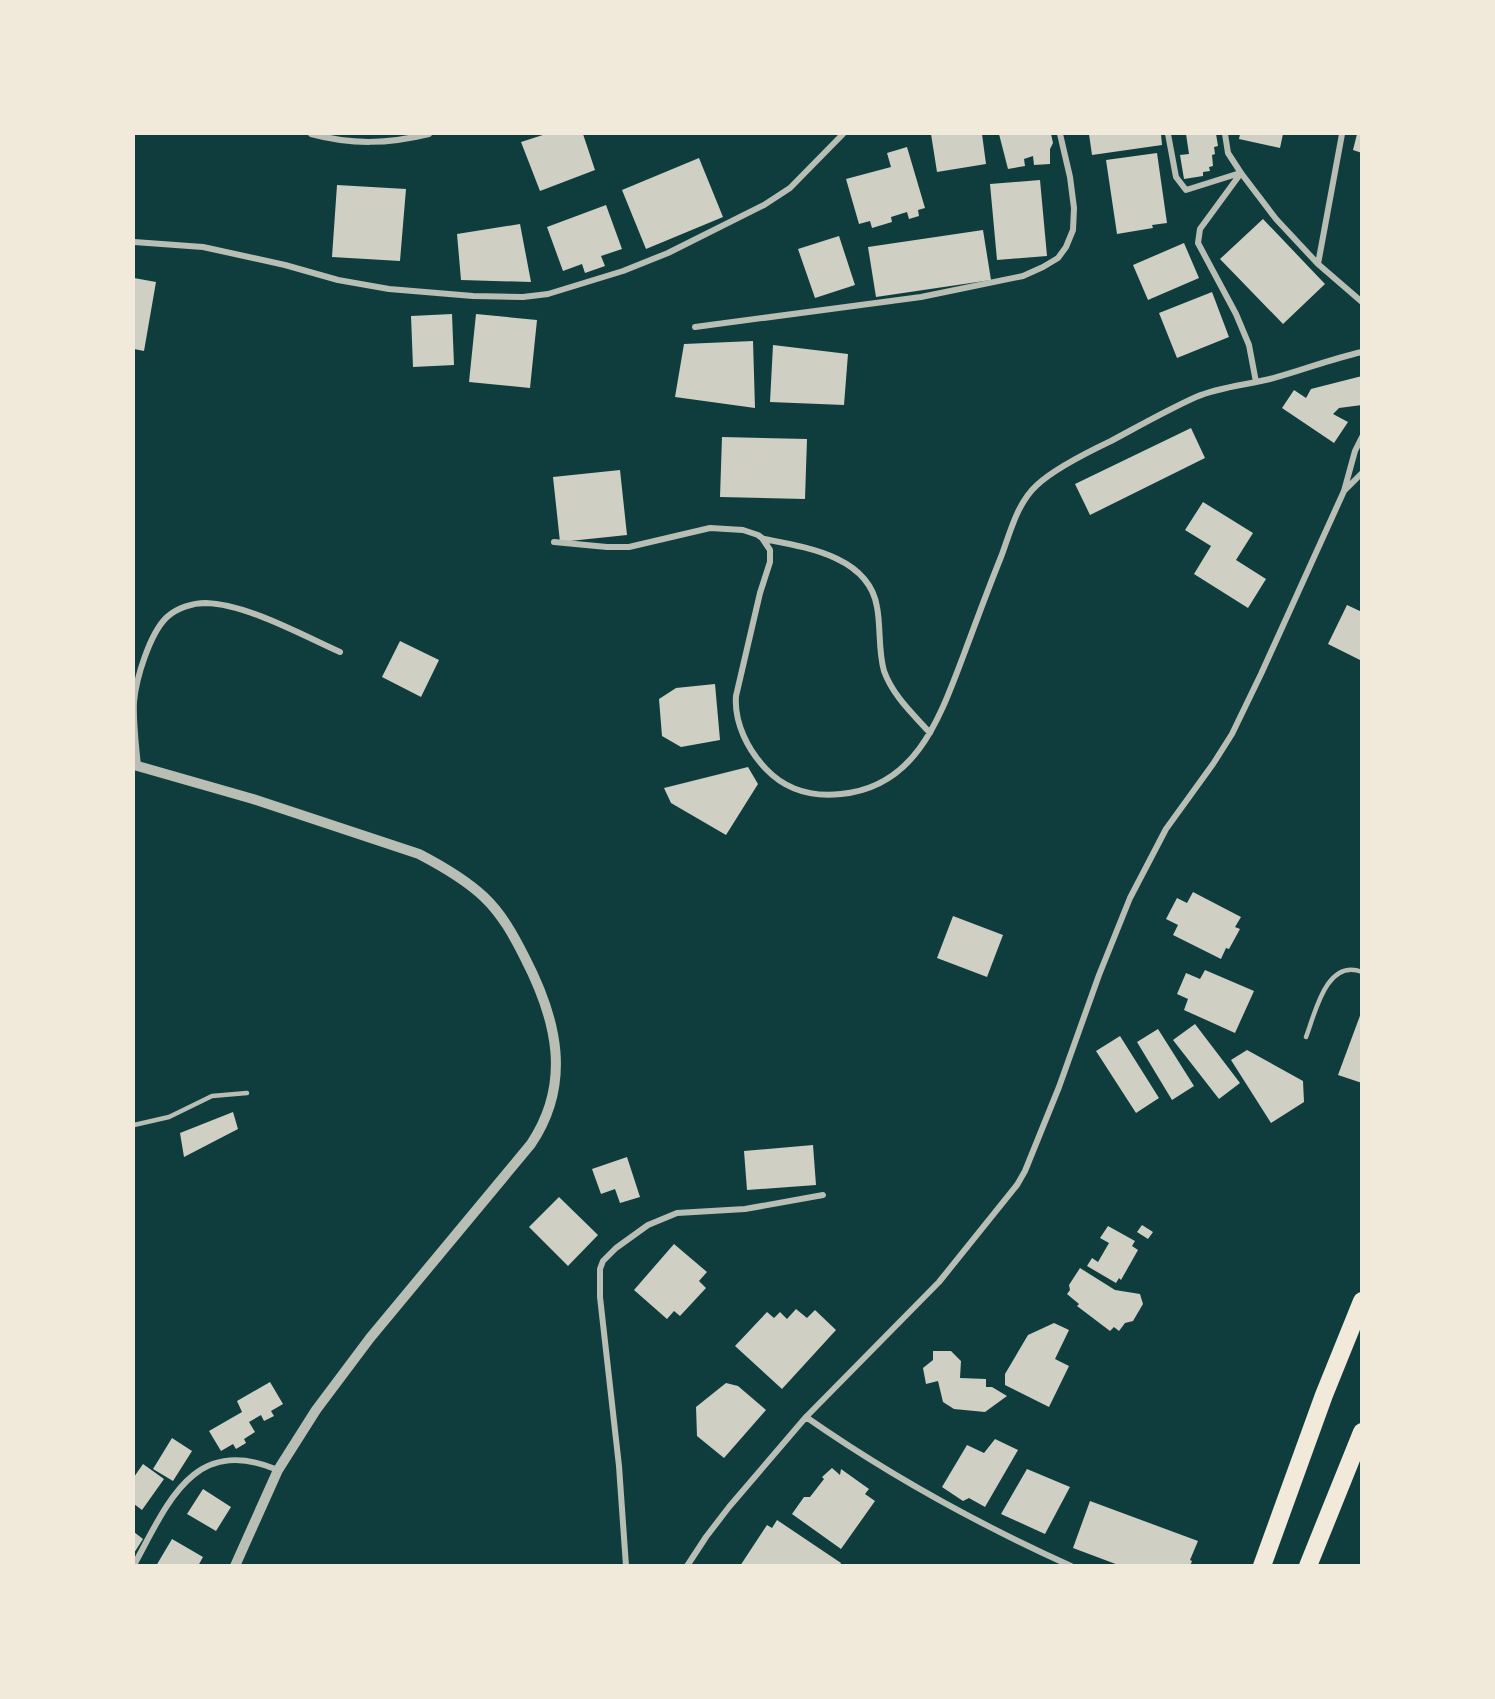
<svg xmlns="http://www.w3.org/2000/svg" width="1495" height="1699" font-family="'PT Sans Narrow',sans-serif">
  <rect width="100%" height="100%" fill="#0f3d3e"/>
  <path fill="#cfcfc3" d="M546,134H583L595,170L540,191L521,142Z
    M931,134H982L986,164L937,172Z
    M999,134H1051L1053,143L1050,149V164L1034,165L1033,156L1024,159L1025,166L1008,169Z
    M1089,134H1161L1162,145L1092,155Z
    M1186,134H1216L1218,146L1214,147L1215,154L1212,155L1213,166L1209,167L1210,171L1203,172V176L1184,179L1180,155L1189,154Z
    M1240,134H1283L1280,148L1239,139Z
    M1357,134H1362V153L1353,150Z
    M907,147L925,208L918,210L919,216L909,219L907,212L891,217L892,222L872,228L870,221L859,224L846,179L891,167L887,153Z
    M1157,153L1167,223L1152,225L1153,228L1117,234L1106,160Z
    M699,158L723,217L646,249L622,190Z
    M1040,180L1047,256L997,260L990,184Z
    M337,185L406,189L400,261L332,257Z
    M606,205L622,249L601,256L605,266L585,273L582,264L563,271L547,227Z
    M1263,219L1325,284L1283,324L1220,259Z
    M520,224L531,282L461,280L457,234Z
    M983,230L991,280L876,297L868,247Z
    M839,236L855,285L815,298L798,249Z
    M1184,243L1199,278L1148,300L1133,265Z
    M134,278L156,282L144,351L134,349Z
    M1212,292L1229,337L1177,358L1159,313Z
    M452,314L454,365L413,367L411,316Z
    M476,314L537,320L530,388L469,382Z
    M753,341L755,408L675,397L684,344Z
    M773,345L848,354L844,405L770,402Z
    M1362,376V405L1339,408L1333,414L1348,422L1334,443L1282,408L1294,390L1306,398L1311,389Z
    M1191,428L1205,458L1090,515L1075,484Z
    M722,437L807,439L805,499L720,497Z
    M620,470L627,535L560,542L553,477Z
    M1203,502L1253,533L1236,560L1266,579L1248,608L1194,574L1211,546L1185,530Z
    M1347,605L1362,612V661L1328,644Z
    M400,641L439,660L421,697L382,677Z
    M715,684L720,740L681,747L662,736L659,699L676,688Z
    M748,767L758,784L726,835L671,803L664,788Z
    M1193,892L1241,917L1235,927L1240,929L1229,949L1226,948L1221,959L1173,935L1178,925L1166,919L1177,898L1187,903Z
    M953,916L1003,935L987,977L937,958Z
    M1205,970L1254,991L1235,1033L1184,1010L1188,999L1177,994L1186,973L1200,979Z
    M1361,1013H1362V1083L1338,1075Z
    M1195,1024L1240,1083L1219,1099L1173,1040Z
    M1158,1029L1194,1086L1172,1100L1137,1042Z
    M1120,1036L1159,1098L1136,1113L1096,1051Z
    M1247,1050L1303,1081L1304,1102L1271,1123L1231,1060Z
    M233,1112L238,1129L184,1157L180,1133Z
    M813,1145L816,1185L747,1190L744,1151Z
    M627,1157L640,1197L620,1203L615,1189L601,1194L592,1169Z
    M559,1197L598,1235L568,1266L529,1227Z
    M1142,1225L1153,1232L1148,1239L1137,1232Z
    M1108,1226L1135,1241L1132,1246L1138,1250L1121,1280L1119,1278L1116,1283L1087,1266L1092,1258L1098,1262L1109,1243L1100,1238Z
    M674,1244L707,1272L699,1281L706,1288L680,1316L674,1311L667,1319L634,1290Z
    M1080,1268L1115,1290L1140,1294L1143,1304L1133,1321L1125,1323L1119,1331L1114,1327L1110,1331L1077,1306L1079,1304L1067,1294L1070,1290L1069,1285Z
    M796,1309L807,1318L815,1310L836,1330L782,1389L735,1346L767,1312L774,1318L780,1312L787,1319Z
    M1054,1323L1069,1330L1055,1359L1069,1366L1049,1407L1005,1385V1374L1028,1335Z
    M933,1351H951L961,1361L960,1378L986,1379V1387H992L1007,1396L985,1412L954,1409L943,1402L938,1381L926,1384L923,1368L933,1360Z
    M270,1382L283,1404L271,1411L274,1416L264,1421L261,1415L249,1422L255,1432L244,1439L246,1443L236,1449L233,1444L221,1451L209,1431L242,1412L237,1401Z
    M726,1383L738,1386L766,1410L724,1458L697,1436L696,1407Z
    M172,1438L192,1451L173,1481L153,1469Z
    M995,1439L1018,1450L985,1507L969,1498L963,1501L942,1487L967,1445L984,1453Z
    M143,1464L164,1479L142,1510L134,1504V1477Z
    M832,1468L840,1475L841,1469L869,1489L865,1494L875,1501L841,1549L792,1514L804,1497H810L824,1479L822,1477Z
    M1027,1469L1070,1487L1045,1534L1001,1514Z
    M203,1489L231,1507L216,1531L187,1514Z
    M1090,1501L1198,1541L1190,1560L1192,1561L1190,1566H1121L1073,1548Z
    M777,1520L841,1563L840,1566H740L767,1525L772,1528Z
    M134,1532L143,1539L134,1553Z
    M172,1539L203,1557L198,1566H156Z"/>
  <g fill="none" stroke-linecap="round" stroke-linejoin="round">
    <path stroke="#b8beb3" stroke-width="4.5" d="M1306,1037C1315,1014 1326,958 1362,972
      M134,1125L169,1117L212,1096L247,1093"/>
    <path stroke="#b8beb3" stroke-width="6" d="M311,134C352,145 388,144 429,134
      M1168,134L1176,177L1186,190L1240,173
      M1225,134L1228,153L1241,173L1276,219L1318,264
      M1342,134L1318,264L1362,302
      M1241,173L1200,229L1198,243L1236,314L1249,345L1256,382
      M134,242L203,247L285,265L338,280L389,289L473,296L523,297L548,294L623,271L668,253L764,205L790,188L843,134
      M695,327L921,297L1023,276L1043,267L1058,258L1066,247L1073,230L1074,208L1070,177L1060,134
      M1345,490L1362,473
      M764,539C805,547 869,556 877,607C881,628 878,650 884,671C893,696 913,714 930,733
      M554,542L607,547H629L710,528L743,530L758,535L762,538L770,550V562L760,593L736,696C734,723 748,750 766,769C786,790 813,797 841,794C917,787 940,717 964,654C976,622 988,589 1001,557C1010,533 1017,503 1037,485C1054,469 1090,451 1111,441C1139,426 1167,410 1196,397C1219,387 1246,385 1270,379C1301,371 1330,359 1362,352
      M138,766C136,745 133,723 134,702C136,678 150,633 167,617C177,608 192,603 206,603C246,604 302,635 340,652
      M806,1417C889,1475 978,1524 1071,1566
      M134,1565C168,1503 193,1434 278,1470
      M626,1566L619,1466L600,1297V1269L603,1261L616,1248L648,1225L677,1213L745,1209L823,1195
      M687,1566L706,1537L729,1507L806,1417L939,1282L1017,1185L1025,1171L1059,1087L1099,975L1130,898L1166,829L1213,764L1232,734L1261,674L1344,491L1355,451L1362,437"/>
    <path stroke="#b8beb3" stroke-width="10" d="M134,765L253,799L419,854C442,866 465,879 484,897C502,914 514,936 525,958C557,1020 572,1083 531,1144L370,1338L316,1410L278,1470L235,1566"/>
    <path stroke="#f1e9da" stroke-width="18" d="M1262,1566L1324,1395L1362,1301
      M1308,1566L1362,1432"/>
  </g>
  <rect width="1495" height="1699" fill="none" stroke="#f1e9da" stroke-width="270"/>
</svg>
